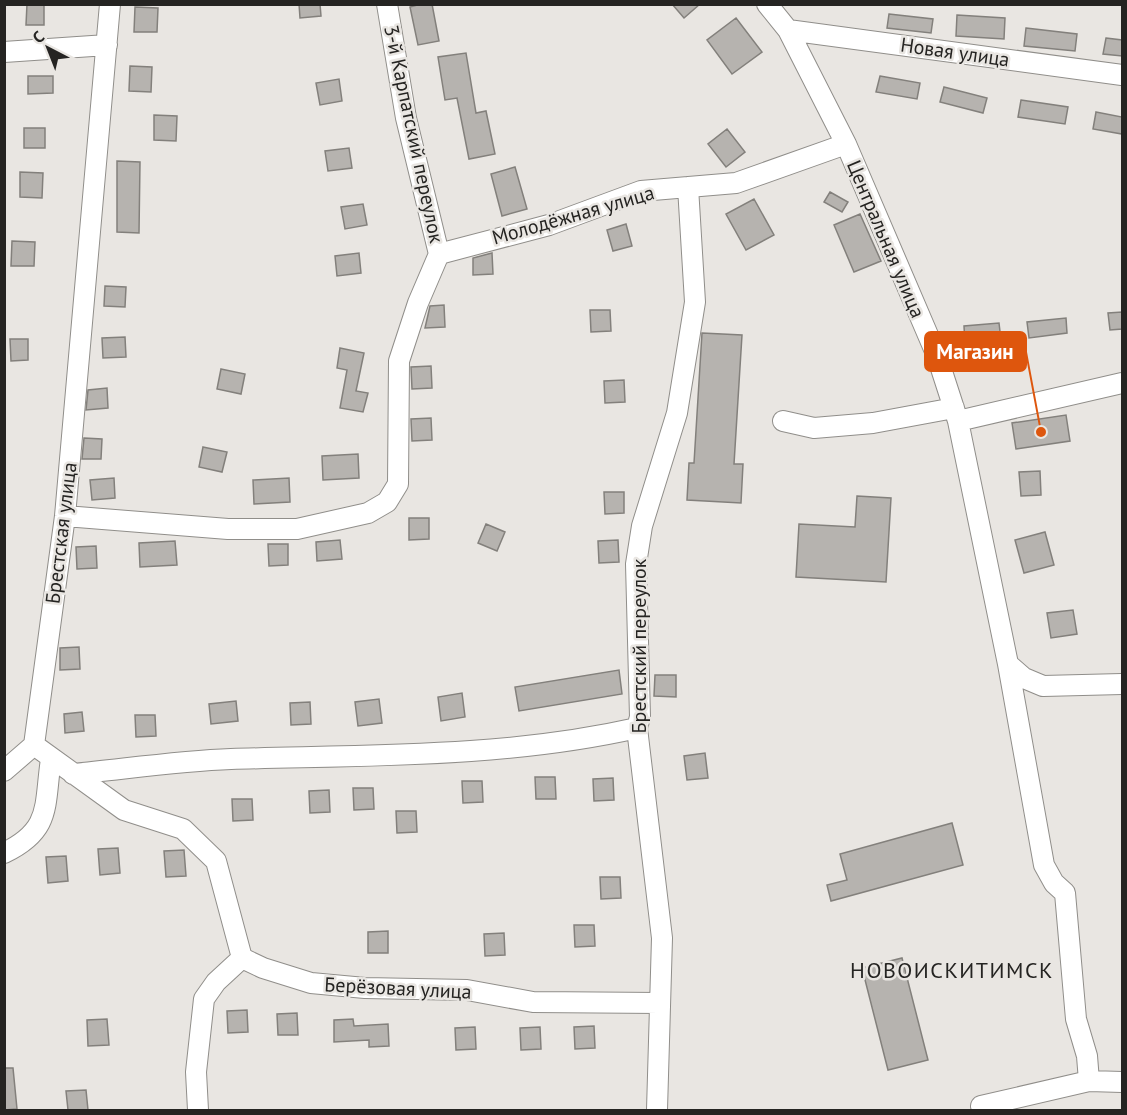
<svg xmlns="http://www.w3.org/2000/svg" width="1127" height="1115" font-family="'PT Sans',sans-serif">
  <rect width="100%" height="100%" fill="#e9e6e2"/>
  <path fill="#b6b3af" stroke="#83807c" stroke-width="1.5" d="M27,4H44V25H26Z
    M299,4H320L321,16L300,18Z
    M421,4H432L439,41L418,45L410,7Z
    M672,4H700L684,18Z
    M135,7L158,8L157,32H134Z
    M889,14L933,19L931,33L887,28Z
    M957,15L1005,18L1004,39L956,36Z
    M736,18L762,52L732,74L707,40Z
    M1026,28L1077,34L1075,51L1024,46Z
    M1106,38L1122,40V56L1103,54Z
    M466,53L476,113L486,111L495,154L469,159L457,98L445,100L438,57Z
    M130,66L152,67L151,92L129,91Z
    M28,76H53V93L28,94Z
    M880,76L920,83L917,99L876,92Z
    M339,79L342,101L320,105L316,83Z
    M944,87L987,98L983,113L940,102Z
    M1021,100L1068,107L1065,124L1018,117Z
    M1096,112L1122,117V134L1093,129Z
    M154,115L177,116L176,141L154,140Z
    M24,128H45V148H24Z
    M727,129L745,152L726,167L708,144Z
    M349,148L352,168L328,171L325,151Z
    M117,161L140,162L139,233L117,232Z
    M515,167L527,209L502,216L491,174Z
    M20,172L43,173L42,198L20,197Z
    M830,192L848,202L842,212L824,202Z
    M754,199L774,235L746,250L726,214Z
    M363,204L367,225L345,229L341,207Z
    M860,214L881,261L854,272L834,225Z
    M626,224L632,246L613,251L607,230Z
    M12,241L35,242L34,266H11Z
    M359,253L361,273L337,276L335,256Z
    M492,253L493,274L473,275V258Z
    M105,286L126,287L125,307L104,306Z
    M444,305L445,327L425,328L430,306Z
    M590,310H610L611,331L591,332Z
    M1122,312V329L1110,330L1108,313Z
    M1066,318L1067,333L1029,338L1027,322Z
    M999,323L1001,340L965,344L964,326Z
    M702,333L742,335L734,464H743L741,503L687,500L689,463H694Z
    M125,337L126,357L103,358L102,338Z
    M10,339H28V360L11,361Z
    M340,348L364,353L356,391L368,393L363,412L340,408L347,370L337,368Z
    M431,366L432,388L412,389L411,367Z
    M221,369L245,374L241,394L217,389Z
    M624,380L625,402L605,403L604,381Z
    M107,388L108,408L86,410L88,390Z
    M1066,415L1070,441L1016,449L1012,423Z
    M431,418L432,440L412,441L411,419Z
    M84,438L102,439L101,459H82Z
    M203,447L227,452L222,472L199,467Z
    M358,454L359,478L323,480L322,456Z
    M1040,471L1041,495L1021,496L1019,472Z
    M114,478L115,498L92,500L90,480Z
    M289,478L290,502L254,504L253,480Z
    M604,492H624V513L605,514Z
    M857,496L891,498L886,582L796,577L799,524L855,527Z
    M409,518H429V539L409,540Z
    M486,524L505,532L497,551L478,543Z
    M1045,532L1054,565L1024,573L1015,540Z
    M340,540L342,559L317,561L316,542Z
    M618,540L619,562L599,563L598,541Z
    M175,541L177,565L140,567L139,543Z
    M268,544H288V565L269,566Z
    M96,546L97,568L77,569L76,547Z
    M1073,610L1077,634L1051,638L1047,613Z
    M79,647L80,669L60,670V648Z
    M619,670L622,694L519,711L515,687Z
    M655,675H676V697L654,696Z
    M462,693L465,717L441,721L438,697Z
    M379,699L382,723L358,726L355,702Z
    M236,701L238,721L211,724L209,704Z
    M310,702L311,724L291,725L290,703Z
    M82,712L84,731L65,733L64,714Z
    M135,715H155L156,736L136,737Z
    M705,753L708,778L687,780L684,756Z
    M535,777H555L556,799H536Z
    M613,778L614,800L594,801L593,779Z
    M462,781H482L483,802L463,803Z
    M353,788H373L374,809L354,810Z
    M329,790L330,812L310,813L309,791Z
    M232,799H252L253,820L233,821Z
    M396,811H416L417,832L397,833Z
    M952,823L963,865L831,901L827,885L847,880L840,854Z
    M118,848L120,873L100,875L98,849Z
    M184,850L186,876L166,877L164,851Z
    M66,856L68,881L48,883L46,857Z
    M600,877H620L621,898L601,899Z
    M574,925H594L595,946L575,947Z
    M388,931V953H368V932Z
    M504,933L505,955L485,956L484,934Z
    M902,958L928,1060L888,1070L862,968Z
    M247,1010L248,1032L228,1033L227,1011Z
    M297,1013L298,1035H278L277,1014Z
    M107,1019L109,1045L88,1046L87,1020Z
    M353,1019L354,1026L388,1024L389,1046L369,1047V1040L334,1042V1020Z
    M594,1026L595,1048L575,1049L574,1027Z
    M475,1027L476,1049L456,1050L455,1028Z
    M540,1027L541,1049L521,1050L520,1028Z
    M4,1068H13L17,1109L4,1110Z
    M86,1090L88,1110H68L66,1091Z"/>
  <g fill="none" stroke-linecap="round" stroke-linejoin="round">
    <defs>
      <path id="minor" d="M767,4L788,30L846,144L937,356L958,421L1008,664L1044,865L1054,883L1065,893L1076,1019L1087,1056L1089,1081L1122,1082
        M788,30L1122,75
        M4,52L107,45
        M439,254L549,225L641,191L736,183L846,144
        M783,421L814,428L873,423L954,408
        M958,421L1122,383
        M65,516L228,529H297L368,513L387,502L398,484L399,361L418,303L439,254L406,118L387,4
        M1008,664L1024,678L1043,686L1122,684
        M34,745L124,810L183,829L216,861L242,958L263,968L311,983L365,988L467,990L533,1002L660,1003
        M4,771L34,745L65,516L110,4
        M73,774C125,769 178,761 231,759C367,755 504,758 637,728
        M4,853C52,830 44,806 51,759
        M981,1106L1089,1081
        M198,1110L196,1072L204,999L216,982L242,958
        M657,1110L662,938L637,728L640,717L636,564L642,526L677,413L695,302L688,187"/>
    </defs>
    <use href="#minor" stroke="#908e8a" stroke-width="22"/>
    <use href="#minor" stroke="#fff" stroke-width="20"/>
  </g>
  <g text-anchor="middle" stroke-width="5" stroke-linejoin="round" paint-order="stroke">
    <g font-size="20" fill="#252422" stroke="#e9e6e2">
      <text transform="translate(955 52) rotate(8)" y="7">Новая улица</text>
      <text transform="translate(414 134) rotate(78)" y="7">3-й Карпатский переулок</text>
      <text transform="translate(573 215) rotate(-16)" y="7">Молодёжная улица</text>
      <text transform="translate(886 239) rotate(67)" y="7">Центральная улица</text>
      <text transform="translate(61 533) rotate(-83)" y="7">Брестская улица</text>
      <text transform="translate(639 646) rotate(-90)" y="7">Брестский переулок</text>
      <text transform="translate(398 988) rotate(3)" y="7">Берёзовая улица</text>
    </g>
    <g font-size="22" letter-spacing="1.5" fill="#252422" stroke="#e9e6e2">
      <text x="952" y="978">НОВОИСКИТИМСК</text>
    </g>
  </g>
  <path fill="none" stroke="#de560d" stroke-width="2" d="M1041 432L1026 352"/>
  <circle fill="#de560d" stroke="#e9e6e2" stroke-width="2" cx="1041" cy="432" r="6"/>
  <rect fill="#de560d" stroke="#de560d" stroke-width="2" x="925" y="332" width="101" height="39" rx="6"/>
  <g font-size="21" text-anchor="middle" font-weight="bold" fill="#fff">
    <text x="975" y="359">Магазин</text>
  </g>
  <rect width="1127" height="1115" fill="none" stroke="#252422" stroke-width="12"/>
  <g transform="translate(48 48) rotate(318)" stroke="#e9e6e2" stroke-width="4.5" paint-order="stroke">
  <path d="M0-4.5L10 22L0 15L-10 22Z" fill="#252422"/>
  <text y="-9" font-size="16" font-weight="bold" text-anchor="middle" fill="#252422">С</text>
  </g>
</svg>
